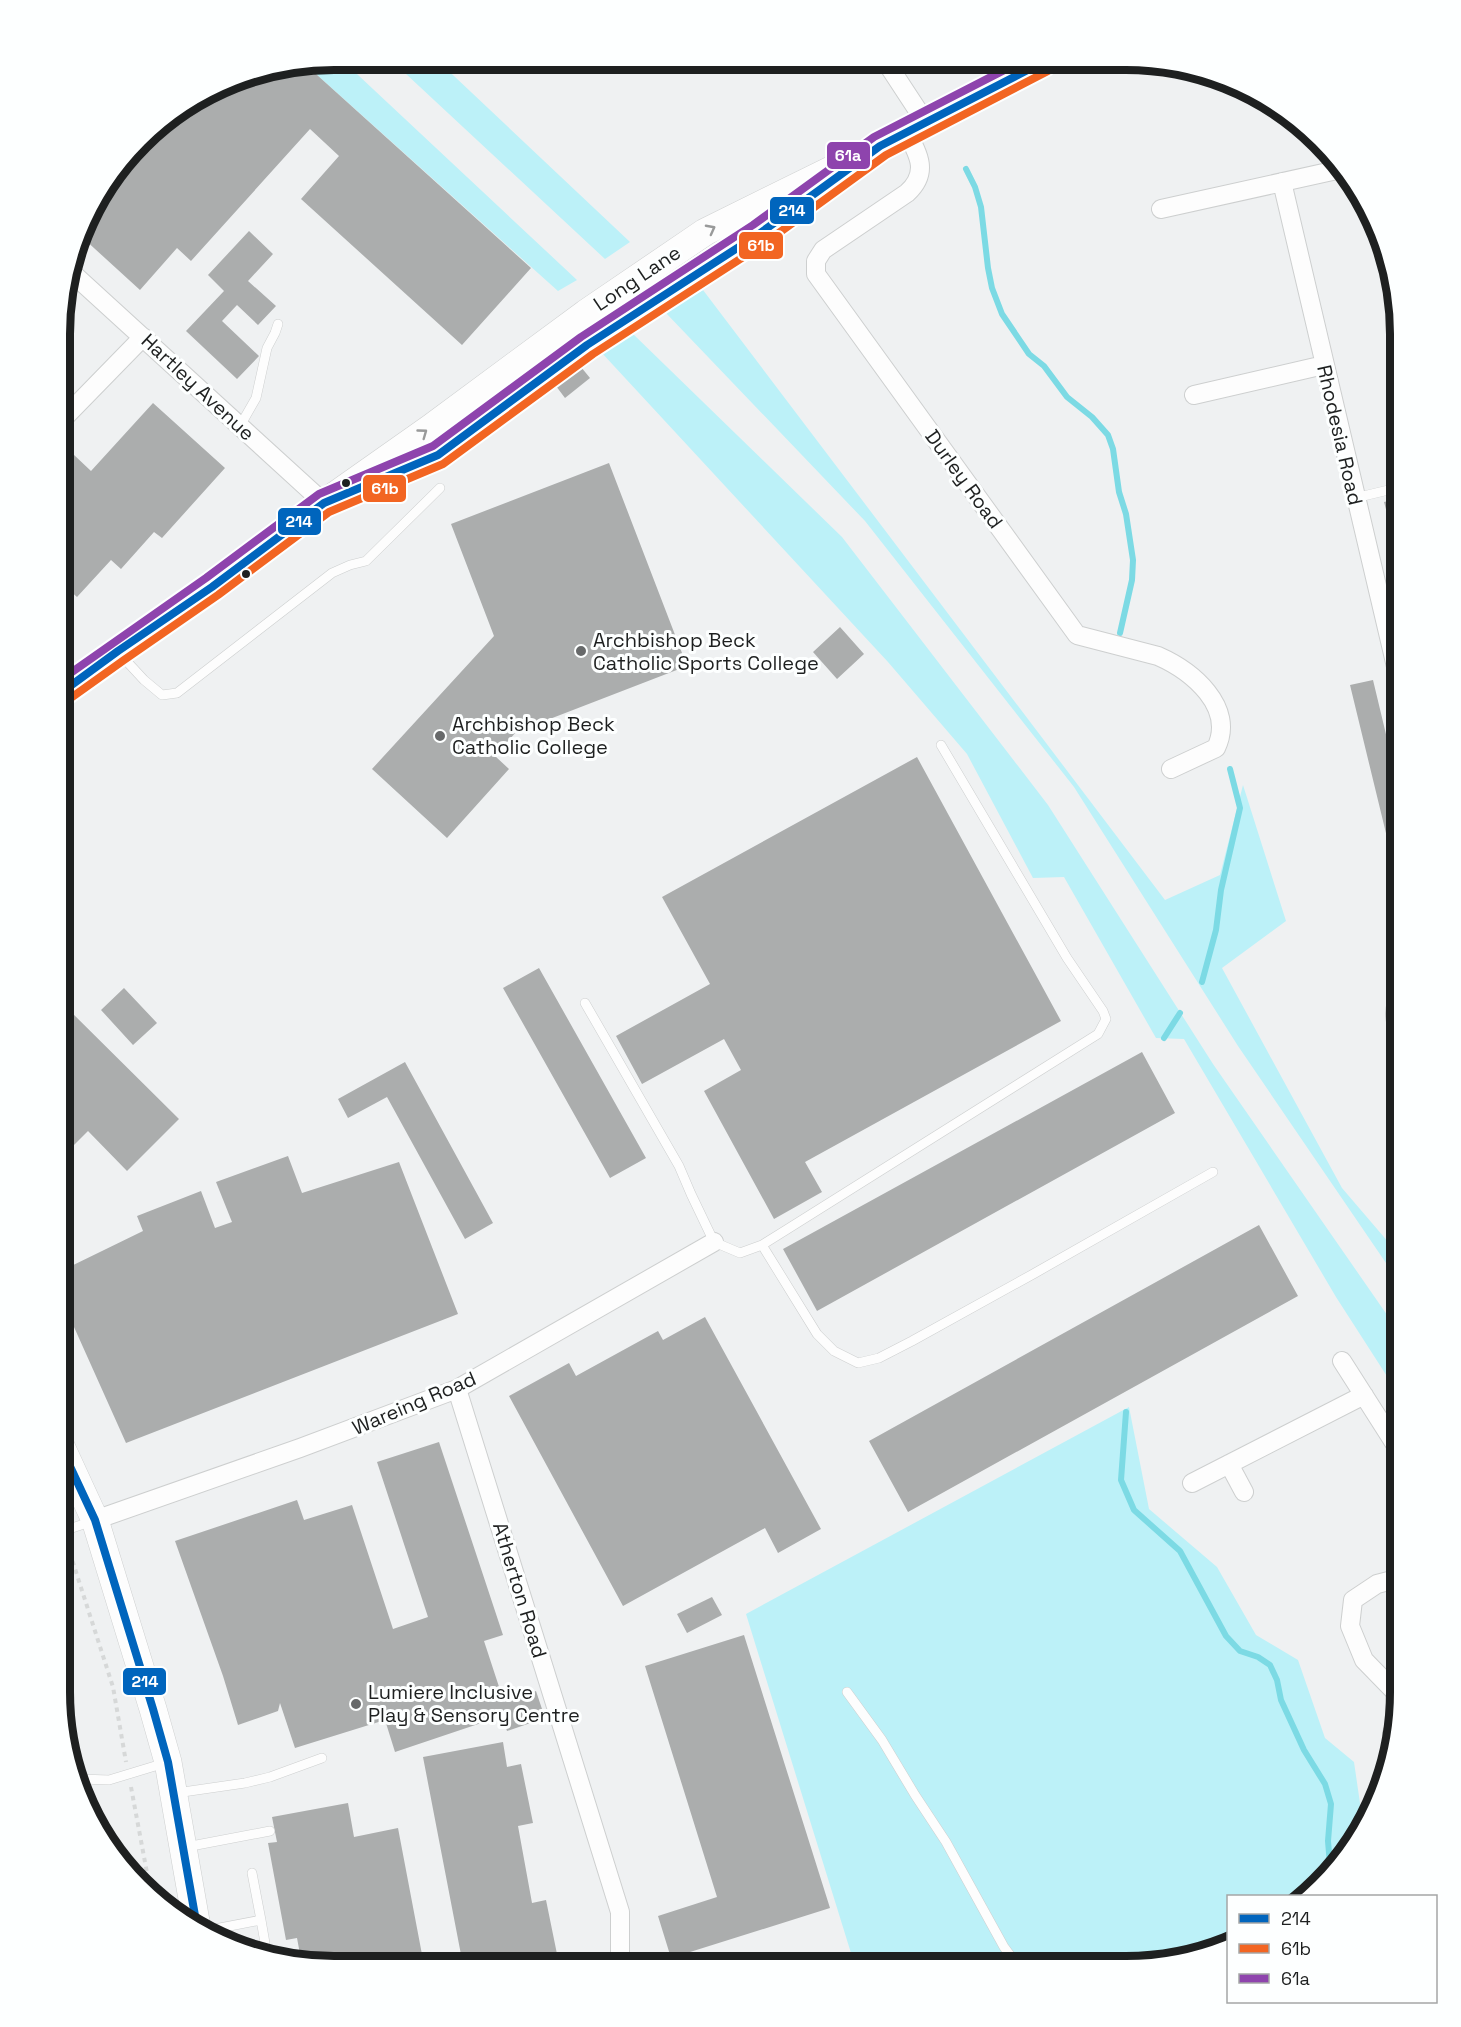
<svg xmlns="http://www.w3.org/2000/svg" width="1461" height="2027" font-family="'Space Grotesk',sans-serif">
  <rect width="100%" height="100%" fill="#eff1f2"/>
  <path fill="#bcf1f8" d="M334,60H342L577,280L558,291L306,65Z
    M391,60H437L630,242L605,259Z
    M703,290L1165,900L1220,875L1243,785L1286,921L1222,968L1342,1188L1401,1257V1285L1238,1046L1074,787L865,521L665,312Z
    M631,332L842,537L1048,805L1213,1064L1401,1335V1398L1336,1297L1184,1039L1156,1038L1064,877L1033,878L967,754L888,662L601,352Z
    M1129,1407L1149,1509L1217,1567L1256,1635L1298,1660L1325,1738L1354,1762L1361,1810L1347,1851L1348,1853L1310,1896H1228V1943L1127,1967L855,1966L746,1614Z"/>
  <g fill="none" stroke-linecap="round" stroke-linejoin="round">
    <path stroke="#7cdae4" stroke-width="6" d="M966,169L975,187L981,207L988,268L992,288L1002,314L1029,354L1044,366L1067,397L1092,417L1108,435L1113,449L1119,492L1126,514L1133,560L1132,580L1120,633
      M1202,982L1216,930L1221,890L1240,808L1230,769
      M1164,1038L1180,1013
      M1126,1412L1121,1480L1134,1510L1180,1551L1226,1636L1240,1651L1258,1657L1270,1665L1277,1680L1281,1700L1304,1750L1325,1784L1331,1804L1328,1841L1330,1865L1333,1870"/>
  </g>
  <path fill="#abadad" d="M306,65L531,268L462,345L301,199L339,156L310,129L191,261L177,248L140,290L83,238L97,198L154,128L246,75Z
    M249,231L273,254L248,281L276,306L258,325L237,305L222,321L259,356L237,379L186,331L224,291L208,275Z
    M581,367L590,378L565,398L556,386Z
    M153,403L225,468L162,538L154,532L121,569L111,560L77,597L68,589L62,595V466L73,454L91,471Z
    M609,463L687,666L529,727L523,724L495,756L509,769L447,838L372,769L494,636L451,524Z
    M1401,494V561H1400L1384,502L1393,500L1392,496Z
    M840,627L864,654L837,679L813,652Z
    M1373,680L1401,797V895L1350,685Z
    M917,757L1061,1021L805,1162L822,1192L774,1219L704,1091L741,1070L724,1039L642,1084L616,1036L710,984L662,897Z
    M539,968L646,1158L610,1178L503,988Z
    M124,988L157,1023L133,1045L101,1010Z
    M61,1002L179,1119L127,1171L88,1131L61,1158Z
    M1142,1052L1175,1113L817,1311L783,1249Z
    M405,1062L493,1223L465,1239L387,1097L348,1118L338,1099Z
    M288,1156L302,1193L399,1162L458,1314L126,1443L61,1298V1271L143,1231L137,1216L201,1191L215,1228L232,1222L216,1182Z
    M1259,1225L1298,1296L908,1512L869,1441Z
    M705,1317L821,1529L778,1553L765,1528L623,1606L509,1396L569,1363L576,1376L658,1331L663,1340Z
    M439,1442L503,1635L484,1641L504,1702L536,1691L545,1718L507,1731L502,1716L395,1752L385,1720L295,1748L280,1703L278,1711L238,1725L223,1676L175,1541L297,1500L304,1520L352,1505L393,1629L428,1617L377,1462Z
    M712,1597L722,1615L687,1633L677,1614Z
    M744,1635L830,1908L671,1958L658,1916L717,1897L645,1666Z
    M503,1742L507,1767L521,1764L533,1823L518,1826L532,1903L546,1900L557,1954L498,1965H463L423,1757Z
    M348,1803L354,1837L398,1828L424,1965H302L297,1938L286,1940L268,1843L277,1842L272,1817Z"/>
  <g fill="none" stroke-linecap="round" stroke-linejoin="round">
    <defs>
      <path id="lane" d="M1371,211L1401,335
        M240,426L256,398L267,348L275,333L278,324
        M1355,498L1401,487
        M119,653L144,680L162,695L177,693L332,573L350,565L366,561L440,488
        M585,1003L679,1166L691,1194L714,1242L740,1253L762,1245L786,1230L1098,1034L1106,1019L1103,1011L1067,958L941,745
        M762,1245L817,1334L834,1351L858,1363L879,1358L912,1341L1035,1273L1213,1172
        M60,1532L93,1521
        M847,1692L882,1740L915,1795L946,1842L1004,1947L1019,1967
        M80,1779L109,1780L165,1763
        M176,1793L245,1783L270,1777L322,1758
        M186,1847L270,1831
        M261,1920L265,1943
        M204,1931L261,1920L252,1873
        M770,1966C783,1963 799,1959 810,1966"/>
      <path id="street" d="M886,62L926,123
        M986,62L1005,82
        M907,133C919,155 929,173 907,193L823,250L816,261V274L1077,635L1158,656C1192,671 1236,707 1216,748L1171,769
        M1282,182L1401,688
        M1161,209L1337,170
        M71,272L324,503
        M1194,395L1324,365
        M62,420L143,337
        M1401,1040C1397,1025 1390,1010 1401,998
        M1342,1361L1400,1452
        M457,1389L620,1912V1955L616,1966
        M1229,1464L1244,1492
        M1192,1483L1364,1395
        M95,1520L300,1448L457,1389L714,1242
        M1400,1697L1364,1660L1350,1626L1353,1600L1377,1584L1400,1578
        M1392,1733L1397,1729"/>
      <path id="secondary" d="M373,483L438,455L587,345L759,234L816,192
        M62,692L118,651L272,544L324,503L429,429L586,313L705,232L926,123L1043,62
        M60,1444L95,1520L153,1709L168,1762L197,1927"/>
    </defs>
    <use href="#lane" stroke="#cdcfcf" stroke-width="10"/>
    <use href="#street" stroke="#cdcfcf" stroke-width="20"/>
    <use href="#secondary" stroke="#cdcfcf" stroke-width="28"/>
    <path stroke="#d6d8d8" stroke-width="4" stroke-dasharray="4.5 4.5" stroke-linecap="butt" d="M67,1544L113,1687L126,1762
      M131,1787L150,1889"/>
    <use href="#lane" stroke="#fdfdfd" stroke-width="9"/>
    <use href="#street" stroke="#fdfdfd" stroke-width="18"/>
    <use href="#secondary" stroke="#fdfdfd" stroke-width="27"/>
    <defs>
      <path id="bus-1" d="M62,692L118,651L212,587L324,503L438,455L587,345L759,234L880,146L1043,62
        M60,1445L95,1520L153,1709L168,1762L197,1927"/>
      <path id="bus-2" d="M68,700L124,660L218,595L329,512L443,464L593,354L765,243L886,155L1048,71"/>
      <path id="bus-3" d="M62,679L206,578L319,494L433,446L581,337L753,225L874,137L1020,62"/>
    </defs>
    <use href="#bus-1" stroke="#fdffff" stroke-width="12"/>
    <use href="#bus-2" stroke="#fdffff" stroke-width="12"/>
    <use href="#bus-3" stroke="#fdffff" stroke-width="12"/>
    <use href="#bus-1" stroke="#0065bd" stroke-width="8"/>
    <use href="#bus-2" stroke="#f26522" stroke-width="8"/>
    <use href="#bus-3" stroke="#8e44ad" stroke-width="8"/>
  </g>
  <defs><path id="oneway-chevron" d="M-2-3.5L2.5 0L-2 3.5" fill="none" stroke-width="1.6" stroke-linecap="round" stroke-linejoin="round" transform="scale(1.5)"/></defs>
  <g stroke="#999a9a">
    <use href="#oneway-chevron" transform="translate(711 229) rotate(-28)"/>
    <use href="#oneway-chevron" transform="translate(423 433) rotate(-36)"/>
  </g>
  <g fill="#1e2020" stroke="#fdffff" stroke-width="2">
    <circle cx="346" cy="483" r="5"/>
    <circle cx="246" cy="574" r="5"/>
  </g>
  <g fill="#67696a" stroke="#fdffff" stroke-width="2">
    <circle cx="581" cy="651" r="6"/>
    <circle cx="440" cy="736" r="6"/>
    <circle cx="356" cy="1704" r="6"/>
  </g>
  <g text-anchor="middle" stroke-width="6" stroke-linejoin="round" paint-order="stroke">
    <g font-size="20" fill="#1e2020" stroke="#fdffff">
      <text transform="translate(637 278) rotate(-34)" y="7">Long Lane</text>
      <text transform="translate(198 387) rotate(43)" y="7">Hartley Avenue</text>
      <text transform="translate(1340 435) rotate(77)" y="7">Rhodesia Road</text>
      <text transform="translate(964 479) rotate(54)" y="7">Durley Road</text>
      <text transform="translate(414 1403) rotate(-23)" y="7">Wareing Road</text>
      <text transform="translate(520 1590) rotate(73)" y="7">Atherton Road</text>
    </g>
    <g font-size="20" fill="#1e2020" stroke="#fdffff" text-anchor="start">
      <text x="593" y="647">Archbishop Beck<tspan x="593" dy="23">Catholic Sports College</tspan></text>
      <text x="452" y="731">Archbishop Beck<tspan x="452" dy="23">Catholic College</tspan></text>
      <text x="368" y="1699">Lumiere Inclusive<tspan x="368" dy="23">Play &amp; Sensory Centre</tspan></text>
    </g>
  </g>
  <path d="M0 0H1461V2027H0ZM334 70H1126A264 264 0 0 1 1390 334V1692A264 264 0 0 1 1126 1956H334A264 264 0 0 1 70 1692V334A264 264 0 0 1 334 70Z" fill="#fdffff" fill-rule="evenodd"/>
  <path fill="none" stroke="#1e2020" stroke-width="8" d="M334 70H1126A264 264 0 0 1 1390 334V1692A264 264 0 0 1 1126 1956H334A264 264 0 0 1 70 1692V334A264 264 0 0 1 334 70Z"/>
  <g stroke="#fdffff" stroke-width="2">
    <rect x="826" y="141" width="45" height="29" rx="6" fill="#8e44ad"/>
    <rect x="769" y="196" width="46" height="29" rx="6" fill="#0065bd"/>
    <rect x="738" y="231" width="46" height="29" rx="6" fill="#f26522"/>
    <rect x="362" y="474" width="45" height="29" rx="6" fill="#f26522"/>
    <rect x="277" y="507" width="45" height="29" rx="6" fill="#0065bd"/>
    <rect x="122" y="1667" width="45" height="29" rx="6" fill="#0065bd"/>
  </g>
  <g font-size="16" text-anchor="middle" font-weight="bold" fill="#fff">
    <text x="848" y="161">61a</text>
    <text x="792" y="216">214</text>
    <text x="761" y="251">61b</text>
    <text x="385" y="494">61b</text>
    <text x="299" y="527">214</text>
    <text x="145" y="1687">214</text>
  </g>
  <rect x="1227" y="1895" width="210" height="108" fill="#fdffff" stroke="#a4a6a6" stroke-width="1.5"/>
  <rect x="1239" y="1914" width="30" height="9" fill="#0065bd" stroke="#a4a6a6" stroke-width="1.5"/>
  <text x="1281" y="1925" font-size="18" fill="#1e2020">214</text>
  <rect x="1239" y="1944" width="30" height="9" fill="#f26522" stroke="#a4a6a6" stroke-width="1.5"/>
  <text x="1281" y="1955" font-size="18" fill="#1e2020">61b</text>
  <rect x="1239" y="1974" width="30" height="9" fill="#8e44ad" stroke="#a4a6a6" stroke-width="1.5"/>
  <text x="1281" y="1985" font-size="18" fill="#1e2020">61a</text>
</svg>
